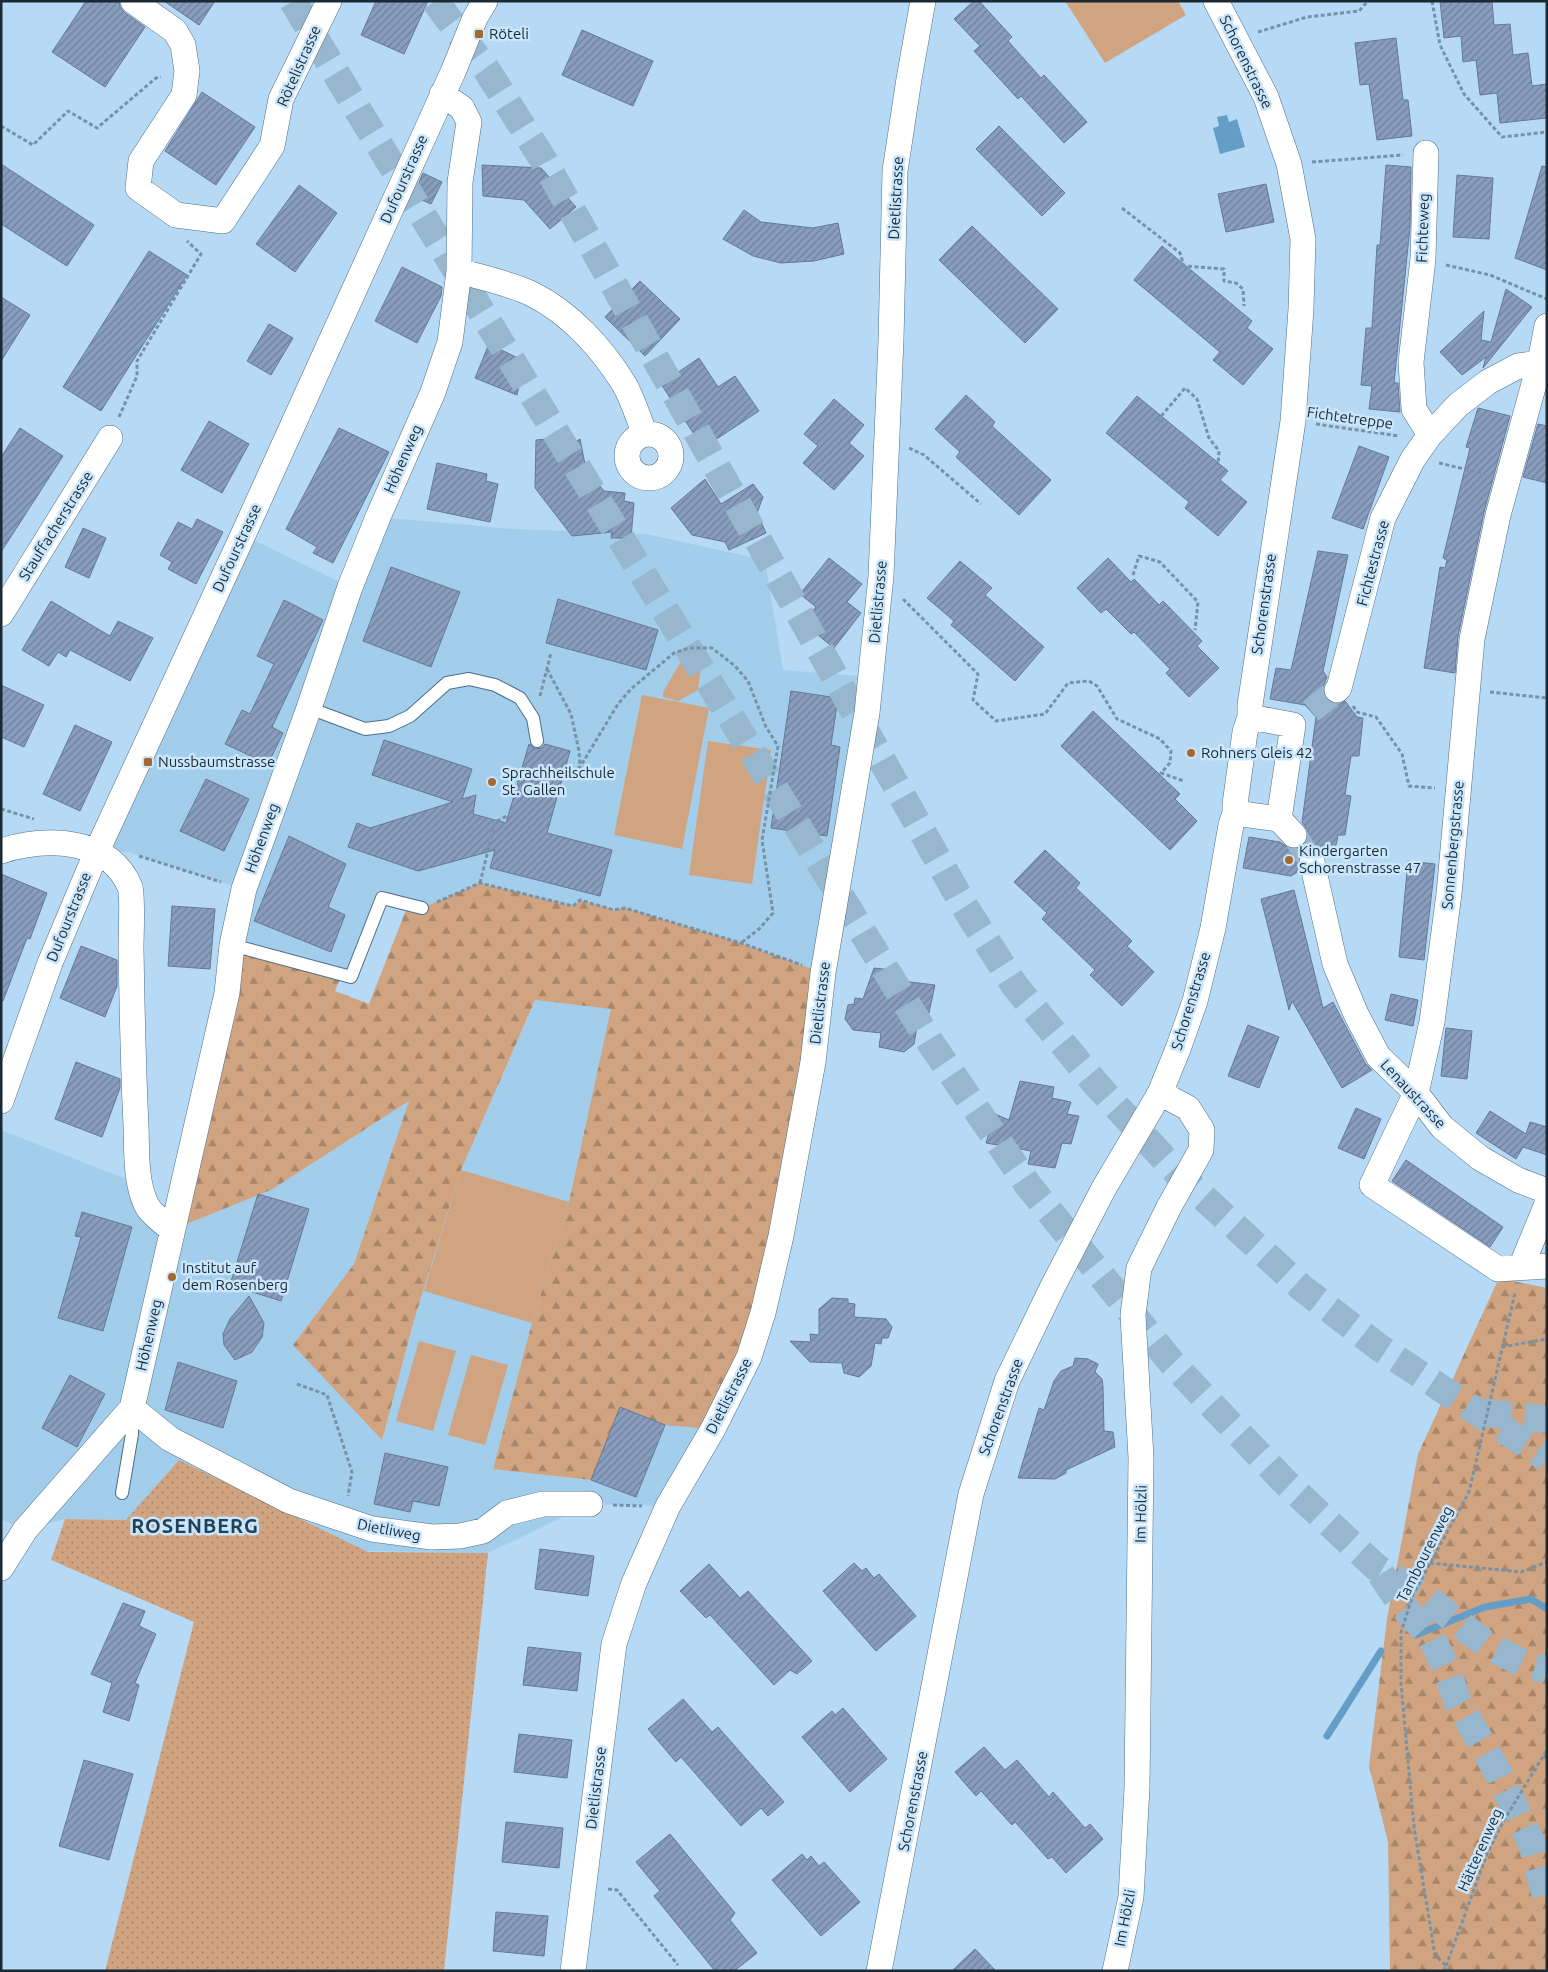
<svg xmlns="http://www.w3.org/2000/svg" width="1548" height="1972" font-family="Ubuntu,sans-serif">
  <defs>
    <pattern id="grass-dots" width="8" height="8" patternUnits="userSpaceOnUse" patternTransform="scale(1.25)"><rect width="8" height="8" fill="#d0a480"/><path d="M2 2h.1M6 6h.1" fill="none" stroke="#a88669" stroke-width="1.8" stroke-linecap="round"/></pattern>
    <pattern id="forest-firs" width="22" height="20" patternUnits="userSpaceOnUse" patternTransform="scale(1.25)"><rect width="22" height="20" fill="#d0a480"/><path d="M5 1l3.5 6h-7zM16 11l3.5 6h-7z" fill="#a88669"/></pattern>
    <pattern id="building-hatch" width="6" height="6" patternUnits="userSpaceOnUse" patternTransform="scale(1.25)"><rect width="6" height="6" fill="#899dbe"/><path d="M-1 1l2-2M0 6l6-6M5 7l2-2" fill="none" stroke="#6f809b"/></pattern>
  </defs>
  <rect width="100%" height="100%" fill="#b6daf5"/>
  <path fill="#a2cdeb" d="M378,517L513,529L646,534L765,560L783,670L871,677L823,973L741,943L625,908L614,910L580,900L573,906L480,883L422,908L382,898L351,977L232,945L243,889L129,852L97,851L243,535L350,587Z
    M535,1000L612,1009L569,1202L532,1323L493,1469L591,1480L620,1407L713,1429L668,1506L590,1504L488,1553L364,1551L179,1460L126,1520L65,1519L25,1530L1,1519V1130L139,1184L172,1230L271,1190L409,1101L354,1264L293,1345L414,1320L461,1170Z"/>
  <path fill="url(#grass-dots)" d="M179,1460L368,1552L488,1553L444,1971H105L194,1622L51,1560L65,1519L126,1520Z"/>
  <path fill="url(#forest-firs)" d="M480,883L573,906L580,900L614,910L625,908L741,943L823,973L781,1236L713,1429L665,1425L591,1480L493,1469L532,1323L569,1202L611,1009L535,1000L461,1170L414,1320L382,1440L293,1345L354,1264L409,1101L271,1190L172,1230L232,945L342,974L335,991L369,1004L408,905L422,908Z
    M1499,1278L1547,1288V1971H1390L1388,1842L1369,1766L1387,1619L1418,1454Z"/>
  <path fill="#d0a480" d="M1065,1H1178L1186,15L1105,63Z
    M693,654L701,666L698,690L678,701L663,697V692L683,658Z
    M642,695L709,708L682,849L614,835Z
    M708,741L771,750L752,884L689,875Z
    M461,1170L569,1202L532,1323L424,1291Z
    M419,1341L456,1351L433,1431L396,1421Z
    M471,1355L508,1365L485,1445L448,1435Z"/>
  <path fill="#649dc5" d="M1227,115L1229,122L1237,119L1245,147L1220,154L1213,128L1219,126L1217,117Z"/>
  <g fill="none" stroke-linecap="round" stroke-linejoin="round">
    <path stroke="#649dc5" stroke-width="7" d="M1416,1635L1485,1607L1531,1599L1547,1609
      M1327,1736L1381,1651"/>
  </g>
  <path fill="url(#building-hatch)" stroke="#657898" d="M86,1H119L120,7L124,12L145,27L105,87L52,52Z
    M164,1H215L199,25Z
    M376,1H428L404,54L361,35Z
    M974,1H979L1012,37L1008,41L1041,78L1044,75L1087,122L1064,143L1021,96L1018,99L974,51L980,46L954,19Z
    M1440,1H1492L1494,25L1510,24L1513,55L1528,53L1532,86L1547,84V118L1500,123L1497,93L1480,95L1476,60L1463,62L1461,36L1444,38Z
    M582,30L653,61L633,106L562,75Z
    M1396,38L1403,100H1408L1412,136L1377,140L1369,84L1360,85L1355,43Z
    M202,92L255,127L216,185L165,151Z
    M999,126L1065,193L1042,216L976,149Z
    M1,164L94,225L67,266L1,224Z
    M482,165L541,168L576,207L550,229L524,200L483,196Z
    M1386,165L1411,167L1410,227L1394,383H1398L1400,412L1369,409L1372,386L1361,385L1366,328H1372L1377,245H1380Z
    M1542,166L1547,167V270L1515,258Z
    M423,173L442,182L431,204L413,196Z
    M1457,175L1493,178L1489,239L1453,237Z
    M1266,184L1274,222L1226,232L1218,194Z
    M299,185L337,213L295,272L256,244Z
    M744,210L761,222L813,228L838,223L844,254L814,261L781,263L753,256L723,239Z
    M972,226L1058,309L1025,343L939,260Z
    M1162,246L1252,321L1247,328L1273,349L1243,385L1213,360L1220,352L1134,280Z
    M149,251L187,275L101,411L63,387Z
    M402,267L442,287L441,296L417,343L375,321Z
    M640,281L680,319L645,356L605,317Z
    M1506,289L1532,307L1483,368L1486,357L1462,375L1440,352L1484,311L1481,340L1491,342Z
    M1,297L30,315L1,361Z
    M269,324L293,338L271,375L247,361Z
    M489,344L524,361L517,395L475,378Z
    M699,358L718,387L735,376L759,411L703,448L661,384Z
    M966,395L995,422L992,426L1051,480L1019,515L956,457L960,452L935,429Z
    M1137,396L1228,471L1220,480L1247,502L1218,536L1185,508L1189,502L1106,433Z
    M834,399L864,425L849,443L864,456L834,490L803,463L818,446L804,434Z
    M1478,408L1510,416L1484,512L1458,636L1455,673L1424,668L1440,567L1445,568L1447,560L1443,558L1470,448L1466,447Z
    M209,421L249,444L222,493L181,470Z
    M1538,424L1547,426V483L1523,477Z
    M20,428L63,456L1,552V457Z
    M339,428L389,452L333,563L313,553L317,547L286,529Z
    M570,437L575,442L580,439L586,469L604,491L625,493L624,501L634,503L631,538H611L612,532L572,536L535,488L536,440Z
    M1359,446L1389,457L1363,529L1332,518Z
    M437,463L487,474L486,481L498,484L490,522L427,509Z
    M705,479L721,504L753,484L763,497L757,513L766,533L729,550L725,542L692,535L671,508Z
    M197,519L223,532L196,584L168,569L172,562L160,555L178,522L192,529Z
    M83,528L106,538L89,578L65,567Z
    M1318,551L1348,555L1323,671L1327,677L1323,687V694L1327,700L1333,704H1340L1345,701L1357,717L1363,718L1359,756H1351L1345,795L1351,796L1345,835H1338L1336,845L1323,854L1316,848H1308L1303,851L1298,858L1299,871L1291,876L1243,868L1249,837L1280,842L1290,849H1297L1303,846L1308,839V831L1302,822L1316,717L1305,705L1270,699L1276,668L1291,670Z
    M829,558L862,584L847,602L861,613L834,648L803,623L816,607L800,594Z
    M1108,558L1131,582L1134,579L1159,605L1163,601L1202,641L1197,646L1219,668L1189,697L1166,673L1170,669L1134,632L1131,634L1106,609L1101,613L1077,588Z
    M960,561L992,588L985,595L1044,647L1015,681L951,625L954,621L927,598Z
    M391,567L460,592L431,667L363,641Z
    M558,599L658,630L646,670L546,643Z
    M284,600L323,620L272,727L283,733L268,764L225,744L242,710L250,714L274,664L257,656Z
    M51,601L110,636L118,621L153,638L130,681L70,650L66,657L58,652L49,666L22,650Z
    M1,685L44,705L24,747L1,737Z
    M791,691L838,698L831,745L840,747L827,836L771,828Z
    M1093,711L1180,794L1175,799L1197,821L1170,850L1061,746Z
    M75,725L112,742L80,811L43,794Z
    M384,740L472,769L462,799L476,795L473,814L506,823L529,744L535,749L542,748L545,744L570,751L547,833L612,850L600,896L490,868L495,850L418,871L348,847L357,823L370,828L453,802L372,775Z
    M206,779L249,799L224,851L180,831Z
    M289,836L346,864L328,907L345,915L331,952L254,921Z
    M1045,850L1080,883L1076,888L1132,941L1127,946L1154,972L1122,1006L1090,975L1095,970L1042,919L1047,913L1014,882Z
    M1408,861L1435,864L1424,960L1399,957Z
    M1,874L47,893L30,939L27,938L3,1001H1Z
    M1294,890L1323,1008L1333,1002L1365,1063L1372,1070L1342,1088L1292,1001L1289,1010L1261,899Z
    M172,906L215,909L210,969L168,966Z
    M81,946L117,960V986L105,1017L60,998Z
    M874,968L901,971L902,981L935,985L928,1017L919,1015L914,1044L904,1052L879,1047L881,1033L853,1030L845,1019L848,1005L854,1004L855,998L863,999Z
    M1391,994L1418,1000L1413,1026L1385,1020Z
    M1248,1025L1279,1037L1259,1088L1228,1076Z
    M1446,1028L1472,1031L1467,1079L1441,1076Z
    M76,1062L120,1079V1088L102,1137L55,1119Z
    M1020,1081L1054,1087L1052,1098L1071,1102L1067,1114L1079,1116L1071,1144L1062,1143L1055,1168L1028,1164L1031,1151L986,1143L995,1114L1009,1120Z
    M1356,1108L1381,1119L1364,1159L1338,1148Z
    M1490,1111L1526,1134L1530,1122L1547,1127V1155L1523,1147L1516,1159L1476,1133Z
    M1406,1160L1503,1227L1490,1247L1392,1181Z
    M258,1194L309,1209L281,1301L230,1285Z
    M82,1212L132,1227L103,1331L58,1318L81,1237L75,1236Z
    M249,1296L264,1323L262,1337L252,1352L235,1360L224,1345L223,1334L230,1319Z
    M832,1298L848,1299V1303L855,1304L854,1317L886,1319L892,1327L888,1338H882L881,1344L875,1343L871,1366L859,1377L844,1373L842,1363L810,1362L790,1341L811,1342L810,1334L819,1335V1309Z
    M1075,1358L1088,1359L1098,1364L1095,1372L1102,1379L1103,1387L1104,1431L1113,1432L1115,1447L1066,1470V1473L1055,1479L1018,1478L1039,1408L1044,1410L1054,1381L1061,1371L1073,1366Z
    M178,1362L237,1381L223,1428L165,1410Z
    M70,1375L105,1394L77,1447L42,1428Z
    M620,1407L665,1425L636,1497L591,1480Z
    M385,1453L448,1467L439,1506L413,1501L410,1512L374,1504Z
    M540,1549L594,1556L588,1596L535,1589Z
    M854,1563L862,1571L866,1568L874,1578L879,1574L916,1616L876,1651L823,1591Z
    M709,1564L740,1598L748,1591L812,1661L797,1674L790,1670L774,1685L710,1615L706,1618L680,1591Z
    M123,1603L145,1611L139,1626L156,1634L135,1683L139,1685L129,1721L103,1712L112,1683L91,1674Z
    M528,1647L581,1653L577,1691L523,1685Z
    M683,1699L712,1732L718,1727L784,1802L768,1816L761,1808L741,1826L681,1757L676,1762L648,1729Z
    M843,1708L887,1759L850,1792L802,1737L832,1711L835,1715Z
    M519,1734L572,1740L567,1778L514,1772Z
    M984,1747L1005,1770L1017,1760L1049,1797L1053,1792L1085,1828L1090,1824L1103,1839L1066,1873L1052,1857L1048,1859L1015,1822L1012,1825L981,1791L976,1796L955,1772Z
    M84,1760L133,1774L109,1860L59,1846Z
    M506,1822L563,1828L559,1868L502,1862Z
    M670,1834L735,1913L730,1920L757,1953L734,1971H715L654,1896L660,1891L636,1862Z
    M802,1854L807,1860L811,1856L819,1866L824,1862L860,1902L821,1936L772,1880Z
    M496,1912L548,1916L544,1956L493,1951Z
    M975,1949L996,1971H952Z"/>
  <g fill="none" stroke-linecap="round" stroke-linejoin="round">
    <path stroke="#97b7ce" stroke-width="25" stroke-dasharray="25 12" stroke-linecap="butt" d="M1311,711L1337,690
      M1294,835L1312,862"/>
    <path stroke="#97b7ce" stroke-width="28" stroke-dasharray="28 14" stroke-linecap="butt" d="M293,1L359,112L930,1042L1028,1185L1172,1363L1282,1479L1377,1568L1420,1593L1488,1646L1523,1663L1547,1670
      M435,1L488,72L544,161L963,904L1015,986L1096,1084L1178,1174L1302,1288L1380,1348L1547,1458
      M1483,1413L1547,1419
      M1381,1574L1400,1603L1431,1637L1446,1668L1457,1700L1496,1769L1532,1844L1547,1899"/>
    <defs>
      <path id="lane" d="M309,708L365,729L389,726L410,716L447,683L469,679L495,685L520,698L533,718L537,741
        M232,945L351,977L382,898L422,908
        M122,1493L132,1434V1411"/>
      <path id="street" d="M133,1L175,31L183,45L187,71L184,95L141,161L138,188L176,215L223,221L272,146L281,99L329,1
        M1426,153L1423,259L1411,362L1414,409L1430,435
        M459,271C483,278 509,283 532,294C570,313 602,348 624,384C633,399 638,418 645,434
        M1547,326L1540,362L1498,515L1472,639L1449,894L1432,1022L1416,1093L1372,1185L1498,1269L1547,1266
        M627 456a22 22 0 1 1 44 0a22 22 0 1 1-44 0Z
        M1,614L110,438
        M1337,690L1339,688L1383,518L1413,459L1430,435L1458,405L1488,382L1518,366L1547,362
        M1235,813L1279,819L1293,725L1250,717
        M1279,819L1294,835
        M1,851C46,837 109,837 130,887C133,895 131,936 131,948C132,1007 133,1066 136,1125C137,1151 135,1180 146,1204C150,1213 164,1223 172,1230
        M1312,862L1335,964L1356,1014L1378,1056L1416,1093L1442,1127L1480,1158L1518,1180L1547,1191
        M1,1101L50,963L97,851L243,535L453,72L475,18L485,1
        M1521,1267L1547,1204
        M132,1408L170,1439L289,1501L372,1529L432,1537L460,1536L483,1531L507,1513L543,1504H590
        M1,1568L25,1530L132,1408L227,993L232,945L244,889L309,708L350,587L378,517L433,392L450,342L459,271L460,182L469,122L462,108L442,94
        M573,1971L614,1644L634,1583L668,1506L713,1429L749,1357L763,1313L781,1236L813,1062L823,973L867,713L881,576L891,340L895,171L909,79L923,1
        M879,1971L971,1494L1007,1381L1053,1286L1104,1188L1160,1093L1178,1049L1195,1001L1213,928L1231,825L1235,813V804L1245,732L1250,717V705L1293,421L1301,309L1303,239L1289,164L1266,97L1216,1
        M1115,1971L1131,1897L1137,1788L1141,1458L1133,1315L1139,1268L1169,1207L1201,1150L1202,1130L1188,1108L1160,1093"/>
    </defs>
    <use href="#lane" stroke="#4d6e85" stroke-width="14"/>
    <use href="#street" stroke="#4d6e85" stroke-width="26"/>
    <path stroke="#7792a6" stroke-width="3" stroke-dasharray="4 2.5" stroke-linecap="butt" d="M1432,1L1440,45L1464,94L1502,137L1547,132
      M1258,32L1307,17L1359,11L1368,1
      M1,126L33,145L68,111L97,128L156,78L161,77
      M1312,162L1403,155
      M1122,208L1180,253L1184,266L1224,269V281L1236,283L1243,289L1244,306
      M1446,265L1490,275L1547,299
      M119,417L137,376V361L201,254L187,241
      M1157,421L1185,388L1197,399L1209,438L1219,451L1218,465
      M1316,424L1399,436
      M909,448L924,455L981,504
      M1439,463L1482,473
      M1133,575L1139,556L1160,562L1198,602L1195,630
      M903,599L978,674L973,700L996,721L1045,714L1068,683L1089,681L1097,686L1117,719L1160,739L1171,751L1170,763L1161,773L1184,781
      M547,669L571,714L579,751L580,766
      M1490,692L1547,698
      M540,696L551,653
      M1353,706L1357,712L1376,717L1402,754L1409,786L1435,788
      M565,769L574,770L580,767L618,704L631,689L674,653L689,648H712L735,666L748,681L766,727L778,746L762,840L773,913L759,929L741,943
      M1,809L34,819
      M139,856L221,882
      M480,883L495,822L509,815
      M437,902L480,883L573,906L580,900L614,910L625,908L741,943L802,965
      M1502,1347L1547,1339
      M297,1384L327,1395L352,1472L348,1496
      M613,1505L642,1506
      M1430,1563L1521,1572L1547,1562
      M608,1889L617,1890L678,1965
      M1446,1966L1487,1854L1504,1820L1547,1750
      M1444,1971L1446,1966L1435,1955L1414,1827L1401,1683V1632L1413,1595L1469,1492L1515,1293"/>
    <use href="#lane" stroke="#fff" stroke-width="12"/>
    <use href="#street" stroke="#fff" stroke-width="25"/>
  </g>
  <g fill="#a7682f" stroke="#c9e6fc" stroke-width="2">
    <rect x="474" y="29" width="10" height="10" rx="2.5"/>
    <circle cx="1191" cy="753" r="5"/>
    <rect x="143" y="757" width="10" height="10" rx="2.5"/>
    <circle cx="492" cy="782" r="5"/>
    <circle cx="1289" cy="860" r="5"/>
    <circle cx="172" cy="1277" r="5"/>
  </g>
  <g text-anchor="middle" stroke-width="5" stroke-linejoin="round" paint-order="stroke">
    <g font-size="15" fill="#1b2933" stroke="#c9e6fc" text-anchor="start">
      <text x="489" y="39">Röteli</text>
      <text x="1201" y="758">Rohners Gleis 42</text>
      <text x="158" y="767">Nussbaumstrasse</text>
      <text x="502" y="778">Sprachheilschule<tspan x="502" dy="17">St. Gallen</tspan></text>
      <text x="1299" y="856">Kindergarten<tspan x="1299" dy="17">Schorenstrasse 47</tspan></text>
      <text x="182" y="1273">Institut auf<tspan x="182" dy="17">dem Rosenberg</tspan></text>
    </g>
    <g font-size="15" fill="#1b2933" stroke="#c9e6fc">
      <text transform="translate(1246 62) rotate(64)" y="5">Schorenstrasse</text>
      <text transform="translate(299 66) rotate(-66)" y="5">Rötelistrasse</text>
      <text transform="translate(404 179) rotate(-66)" y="5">Dufourstrasse</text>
      <text transform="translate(896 198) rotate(-87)" y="5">Dietlistrasse</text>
      <text transform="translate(1423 228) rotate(-88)" y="5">Fichteweg</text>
      <text transform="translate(1350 418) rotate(8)" y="5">Fichtetreppe</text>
      <text transform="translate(403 459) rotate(-66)" y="5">Höhenweg</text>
      <text transform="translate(56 526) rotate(-58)" y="5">Stauffacherstrasse</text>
      <text transform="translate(237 548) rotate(-65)" y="5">Dufourstrasse</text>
      <text transform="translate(1373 563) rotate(-75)" y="5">Fichtestrasse</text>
      <text transform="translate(878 602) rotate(-85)" y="5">Dietlistrasse</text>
      <text transform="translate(1264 604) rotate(-82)" y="5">Schorenstrasse</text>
      <text transform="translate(262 838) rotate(-70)" y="5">Höhenweg</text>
      <text transform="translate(1453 845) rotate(-85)" y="5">Sonnenbergstrasse</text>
      <text transform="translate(69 917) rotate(-68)" y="5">Dufourstrasse</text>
      <text transform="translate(1191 1001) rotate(-73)" y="5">Schorenstrasse</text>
      <text transform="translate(820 1003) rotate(-83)" y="5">Dietlistrasse</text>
      <text transform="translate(1413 1094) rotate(47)" y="5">Lenaustrasse</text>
      <text transform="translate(149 1335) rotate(-77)" y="5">Höhenweg</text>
      <text transform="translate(729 1396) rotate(-63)" y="5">Dietlistrasse</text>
      <text transform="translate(1001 1407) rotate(-70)" y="5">Schorenstrasse</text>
      <text transform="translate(1141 1514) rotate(-89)" y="5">Im Hölzli</text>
      <text transform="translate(389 1530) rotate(11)" y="5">Dietliweg</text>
      <text transform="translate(1425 1554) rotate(-63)" y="5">Tambourenweg</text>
      <text transform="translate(596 1788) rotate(-83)" y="5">Dietlistrasse</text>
      <text transform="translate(913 1801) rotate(-79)" y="5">Schorenstrasse</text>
      <text transform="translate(1480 1850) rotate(-66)" y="5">Hätterenweg</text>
      <text transform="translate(1125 1918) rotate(-79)" y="5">Im Hölzli</text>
    </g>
    <g font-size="20" font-weight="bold" letter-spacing="1" fill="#214157" stroke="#c9e6fc">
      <text x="195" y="1533">ROSENBERG</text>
    </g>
  </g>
  <rect width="1548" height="1972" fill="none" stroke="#1b2933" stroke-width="5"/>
</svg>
